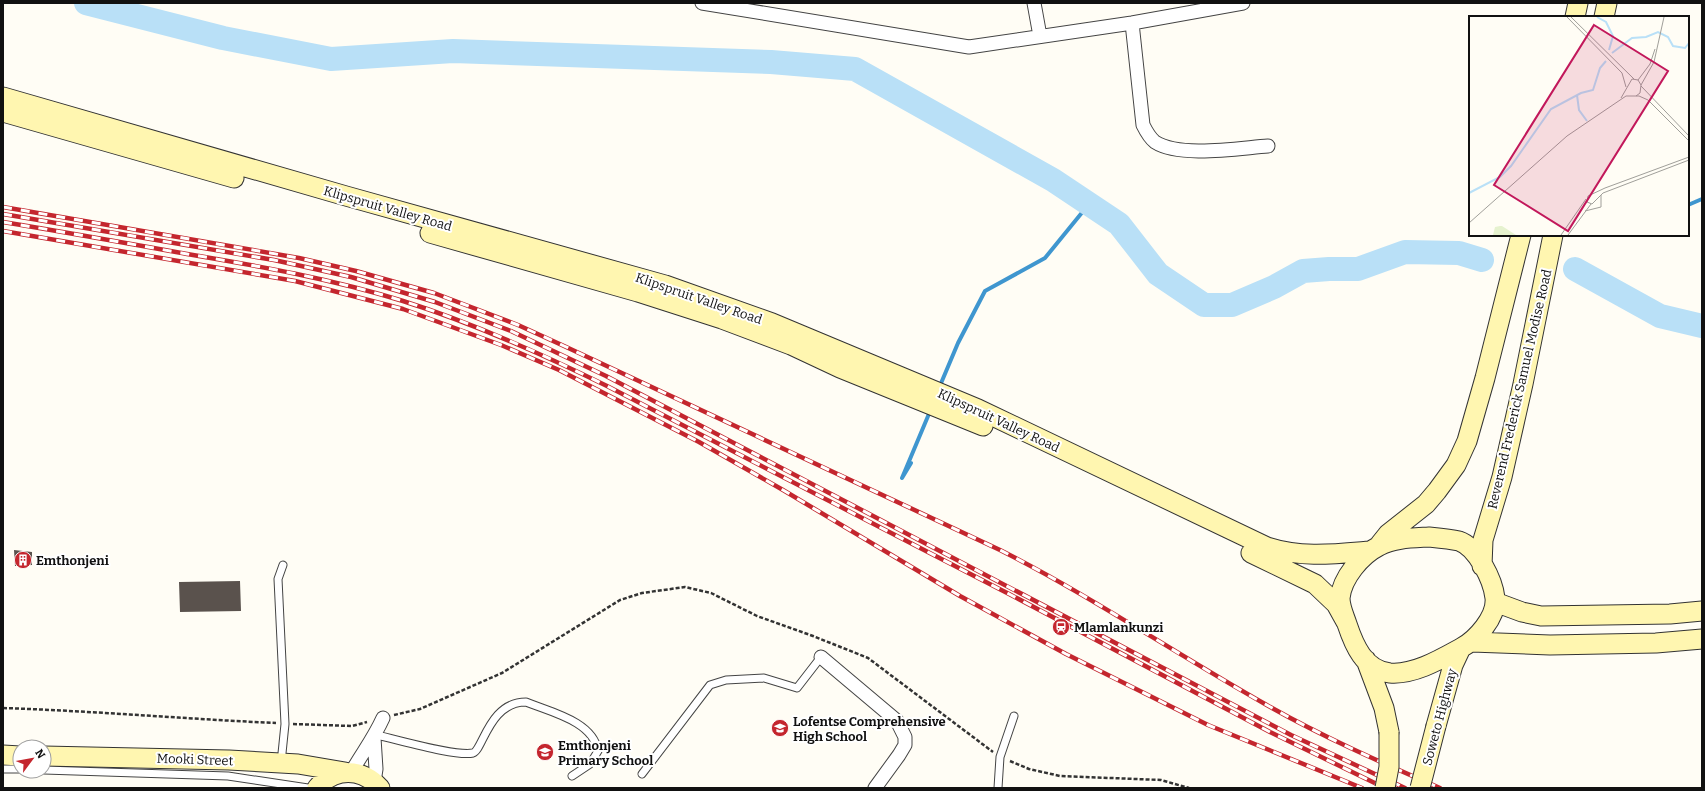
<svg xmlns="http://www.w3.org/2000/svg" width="1705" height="791" font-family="Bitter,serif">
  <rect width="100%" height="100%" fill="#fffdf5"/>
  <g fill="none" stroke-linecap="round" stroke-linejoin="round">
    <path stroke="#3f96cf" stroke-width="4" d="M1688,205L1702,199
      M939,388L958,343L985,291L1045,258L1089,204
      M911,463L902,478L931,409"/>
    <path stroke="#b9e0f7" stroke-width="24" d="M86,3L223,38L331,59L453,51L771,62L855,69L1053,180L1119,224L1158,274L1204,305H1232L1274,287L1303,271L1329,269H1358L1405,252L1459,253L1482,260
      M1575,269L1660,316L1702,326"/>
  </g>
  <path fill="#5a524d" d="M14,550L32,552V565L15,566Z
    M240,581L241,611L180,612L179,582Z"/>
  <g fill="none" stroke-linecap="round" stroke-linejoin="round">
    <defs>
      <path id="service" d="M376,735C396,739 456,757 473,753C483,750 489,702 526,702C550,712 593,721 598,751L590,764L572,776
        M281,763L285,724L278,579L283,565
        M3,769H20
        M44,770L228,776L308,788
        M642,774L710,685L726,680L764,678L797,688L821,657
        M998,788L1000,757L1014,716"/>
      <path id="minor" d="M702,3L969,47L1132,23L1243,3
        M1034,3L1040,36
        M1132,23L1143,125C1146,131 1150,138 1155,142C1180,158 1239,148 1268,146
        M821,657L897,721L905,737V745L899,755L875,788
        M352,771C363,752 374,738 383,718
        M374,782L376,769L374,738"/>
      <path id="secondary" d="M1575,17L1578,3
        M1604,17L1607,3
        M3,97L346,196L665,285L772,323L978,409L1267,547C1301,558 1334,554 1370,551
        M3,112L234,178
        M430,233L638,292L722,319L791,345L840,368L983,426
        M1429,537C1439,538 1450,539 1459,541C1477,547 1493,580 1495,598C1497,617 1476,640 1461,648C1441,659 1414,675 1390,673C1364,670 1354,645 1347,624C1344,615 1340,607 1340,598C1342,578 1361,555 1379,546C1394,538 1412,538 1429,537Z
        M1380,544L1388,534L1426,504L1437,491L1456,465L1467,441L1485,378L1521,235
        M1251,553L1315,584L1336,604L1346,622
        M1482,566L1483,540L1502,477L1523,384L1553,235
        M1495,602L1522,612L1541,616L1670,614L1702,611
        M1472,642L1550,645L1656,643L1702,639
        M1366,660L1384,708L1389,732
        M1436,726L1453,665L1461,648
        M3,755L20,756
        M44,756L229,760L298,764L345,772
        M317,788C335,767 362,768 380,788"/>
    </defs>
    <use href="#service" stroke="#444" stroke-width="9"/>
    <use href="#minor" stroke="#444" stroke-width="15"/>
    <use href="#secondary" stroke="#333" stroke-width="21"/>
    <path stroke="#333" stroke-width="2.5" stroke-dasharray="4 2" stroke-linecap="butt" d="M3,708C94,711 185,719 276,723
      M394,715L420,709L502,673L620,600L642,593L685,587L711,593L757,616L813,636L868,658L993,752
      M293,724L352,726L367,722
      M1010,761L1029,769L1060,776L1161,780L1189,788"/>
    <use href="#service" stroke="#fff" stroke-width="7"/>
    <use href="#minor" stroke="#fff" stroke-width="13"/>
    <use href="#secondary" stroke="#fff6b0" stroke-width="19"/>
    <defs>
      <path id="rail" d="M3,207L299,258L356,271L434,293L518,325L564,346L1000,550C1091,596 1176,654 1265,704C1321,736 1380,762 1440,788
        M3,214L274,260L351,277L435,302L511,331L606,376L1291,735L1405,788
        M3,222C64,232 126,243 187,254C259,266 332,279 403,301C473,323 540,353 607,386L1011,595L1270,732L1385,788
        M3,231L295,281L403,309L501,345L559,370L699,442L783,490L960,596L1066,654L1208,725L1362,788"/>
    </defs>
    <use href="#rail" stroke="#c4262e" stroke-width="4.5"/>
    <use href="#rail" stroke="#fff" stroke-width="3" stroke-dasharray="9" stroke-linecap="butt"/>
    <defs>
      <path id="secondary-bridge" d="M1385,788L1389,767V732
        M1420,788L1436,726"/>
    </defs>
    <use href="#secondary-bridge" stroke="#333" stroke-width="21" stroke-linecap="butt"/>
    <use href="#secondary-bridge" stroke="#fff6b0" stroke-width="19"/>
  </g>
  <defs>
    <symbol id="building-disc" viewBox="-11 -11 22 22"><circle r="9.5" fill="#c4262e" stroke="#fff"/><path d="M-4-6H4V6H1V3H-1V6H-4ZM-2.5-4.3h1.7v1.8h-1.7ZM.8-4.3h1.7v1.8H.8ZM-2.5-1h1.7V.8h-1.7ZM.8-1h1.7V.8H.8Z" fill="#fff"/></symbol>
    <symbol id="station-disc" viewBox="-11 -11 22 22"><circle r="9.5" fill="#c4262e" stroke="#fff"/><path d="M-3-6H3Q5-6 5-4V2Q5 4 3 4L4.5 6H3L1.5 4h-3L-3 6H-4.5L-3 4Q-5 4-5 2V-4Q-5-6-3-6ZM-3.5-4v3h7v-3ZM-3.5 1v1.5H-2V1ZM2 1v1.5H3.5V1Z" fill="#fff"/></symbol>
    <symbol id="school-disc" viewBox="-11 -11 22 22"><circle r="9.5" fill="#c4262e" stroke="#fff"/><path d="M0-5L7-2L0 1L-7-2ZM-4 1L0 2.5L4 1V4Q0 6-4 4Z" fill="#fff"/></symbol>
  </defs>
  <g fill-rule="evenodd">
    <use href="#building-disc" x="13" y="550" width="20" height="20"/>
    <use href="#station-disc" x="1051" y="617" width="20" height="20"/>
    <use href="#school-disc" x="770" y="718" width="20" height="20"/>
    <use href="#school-disc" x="535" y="742" width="20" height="20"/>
  </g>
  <g text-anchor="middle" stroke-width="4" stroke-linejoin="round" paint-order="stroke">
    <g font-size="13" fill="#111" stroke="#fff">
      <text transform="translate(388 208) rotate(16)" y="5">Klipspruit Valley Road</text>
      <text transform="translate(699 298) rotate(19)" y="5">Klipspruit Valley Road</text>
      <text transform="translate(1519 389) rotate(-77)" y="5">Reverend Frederick Samuel Modise Road</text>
      <text transform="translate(999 420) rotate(25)" y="5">Klipspruit Valley Road</text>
      <text transform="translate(1439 717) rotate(-75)" y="5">Soweto Highway</text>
      <text transform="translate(195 759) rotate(2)" y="5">Mooki Street</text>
    </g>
    <g font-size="13" font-weight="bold" fill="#111" stroke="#fff" text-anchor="start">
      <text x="36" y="565">Emthonjeni</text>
      <text x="1074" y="632">Mlamlankunzi</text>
      <text x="793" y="726">Lofentse Comprehensive<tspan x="793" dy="15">High School</tspan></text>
      <text x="558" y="750">Emthonjeni<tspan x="558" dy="15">Primary School</tspan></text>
    </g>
  </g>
  <g transform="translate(1469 16)">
    <rect width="220" height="220" fill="#fffdf5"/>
    <path d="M31,210H33L47,219H24L26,211Z" fill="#e6f2cf"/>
    <path fill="none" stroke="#b9e0f7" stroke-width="2" d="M128,1L137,6L144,20L140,34M143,37L163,22L177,21L189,16L199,21L204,30L216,32L220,27M108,79L110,94L118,105M0,177L31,161L42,150L82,93L112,77L124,74L131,52L137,45"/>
    <path fill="none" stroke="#a09f9a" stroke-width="1" d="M98,1L153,57L157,71M102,1L165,63M169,64L181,48L186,33M172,69L185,46L195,1M172,70L220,120M152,82L163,63L169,64L172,69L171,77L167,80M220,141L136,172L119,180L118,186L123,188L134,177L220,144M116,195L132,191V179M0,207L98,120L157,80H170L179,84L220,125M92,219L117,183M99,219L122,188"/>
    <path fill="#c2185b" fill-opacity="0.15" stroke="#c2185b" stroke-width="2" d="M125,9L199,55L99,215L25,169Z"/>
    <rect width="220" height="220" fill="none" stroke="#111" stroke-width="2"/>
  </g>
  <rect width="1705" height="791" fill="none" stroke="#111111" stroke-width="8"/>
  <g transform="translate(32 759) rotate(58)"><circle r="19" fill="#ffffff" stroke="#a0a0a0"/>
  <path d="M0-3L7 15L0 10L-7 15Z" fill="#c4262e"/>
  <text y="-6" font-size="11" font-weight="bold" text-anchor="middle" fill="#111111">N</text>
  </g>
</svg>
